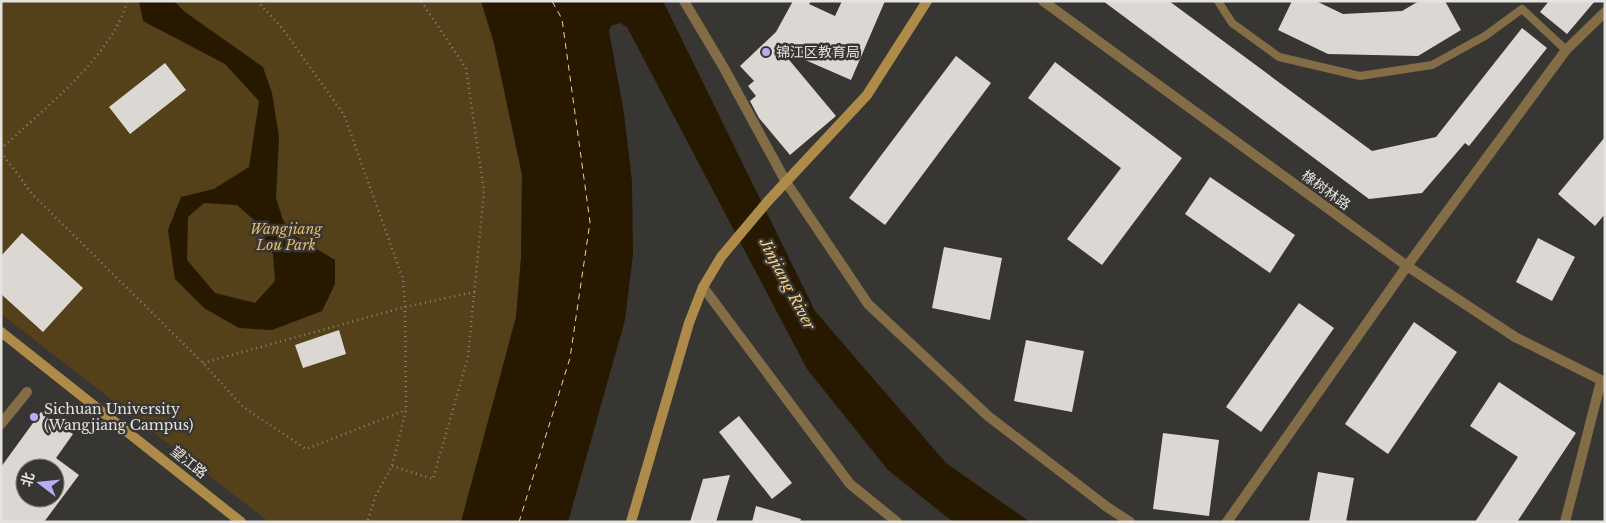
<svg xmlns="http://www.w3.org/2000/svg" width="1606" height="523" font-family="'Libre Baskerville','Noto Sans SC',serif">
  <rect width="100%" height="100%" fill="#383632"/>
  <path fill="#544019" d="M1,1H481L494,43L522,175L521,258L516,317L461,522H269L1,314Z"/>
  <path fill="#271900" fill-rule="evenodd" d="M139,1H174L185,12L263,67L272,93L279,137L276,198L283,220L295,236L335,260V284L322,311L272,330L239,328L204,308L175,279L168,230L181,197L214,189L249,167L259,101L225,64L143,21ZM204,203L237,205L255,221L273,254L275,281L255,303L215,293L187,260L188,217Z
    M481,1H663L815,311L946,463L1030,522H953L888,470L807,369L627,27L620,23L611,26L609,31L624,113L632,181L633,254L625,320L568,522H461L516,317L521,258L522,175L494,43Z"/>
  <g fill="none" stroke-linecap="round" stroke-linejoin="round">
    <path stroke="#fbd182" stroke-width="1" stroke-dasharray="6 5" stroke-linecap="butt" d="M519,522L570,358L590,222L562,19L552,1"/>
  </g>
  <path fill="#dbd8d3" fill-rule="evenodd" d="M793,1H811L809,4L835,16L842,1H885L851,80L780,49L836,116L790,155L759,118L750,101L756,96L748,86L754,81L740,66L776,32Z
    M1103,1H1169L1372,151L1436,137L1522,28L1547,48L1469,146L1465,143L1422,193L1369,199Z
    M1292,1H1316L1343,14L1402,11L1419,1H1445L1461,30L1418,56L1328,54L1278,30Z
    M1549,1H1595L1567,34L1540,12Z
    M956,56L991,83L885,225L849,198Z
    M1055,62L1182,158L1102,265L1067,239L1121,168L1028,98Z
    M165,63L186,90L130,134L109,107Z
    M1605,137V214L1595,226L1558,194Z
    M1210,177L1295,235L1270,273L1185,214Z
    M22,233L83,288L43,332L1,294V256Z
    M1538,238L1575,257L1552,301L1516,282Z
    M944,247L1002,258L990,320L932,308Z
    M1299,303L1334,328L1261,432L1226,407Z
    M1414,322L1457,352L1388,454L1345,424Z
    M339,330L346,354L303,368L295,345Z
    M1026,340L1084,351L1072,412L1014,401Z
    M1499,382L1576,433L1517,522H1475L1518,457L1470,426Z
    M41,412L73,434L56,458L79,475L44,522H1V467ZM25,468H55V498H25Z
    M739,416L792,483L772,499L719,432Z
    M1163,433L1219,440L1209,516L1153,509Z
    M1318,472L1354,478L1346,522H1309Z
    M730,475L716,522H690L703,479Z
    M756,506L801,519L800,522H752Z"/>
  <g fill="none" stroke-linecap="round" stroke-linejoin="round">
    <path stroke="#868481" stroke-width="2.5" stroke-dasharray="1 4" stroke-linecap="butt" d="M257,1L282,28L344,115L403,279L405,307L406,410L392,466L376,495L367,522
      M1,149C41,111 114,55 127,1
      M1,152L33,195L203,363L243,407L306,449L406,410
      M203,363L405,307L475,292
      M392,466L433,479L468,357L484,191L466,68L421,1"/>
    <path stroke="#836d46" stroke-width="8" d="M1218,1L1232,23L1279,57L1360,76L1432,65L1485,36L1522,9L1566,50"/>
    <path stroke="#836d46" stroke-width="10" d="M684,1L724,68L786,182L868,304L988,416L1107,507L1130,522
      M1043,1L1407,266L1515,337L1605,382
      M703,287L850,484L897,522
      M1,424L27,392
      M1227,522L1407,266L1566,50L1605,12
      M1565,522L1601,381"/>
    <path stroke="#ae8b49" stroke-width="10" d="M1,332L241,522
      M631,522L689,323L703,287L721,257L768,201L867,95L927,1"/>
  </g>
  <g fill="#b9abf7" stroke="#383632" stroke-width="2">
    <circle cx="766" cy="52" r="5"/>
    <circle cx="34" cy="417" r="5"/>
  </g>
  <g text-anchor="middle" stroke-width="5" stroke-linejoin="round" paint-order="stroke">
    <g font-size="14" fill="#e5e3e1" stroke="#383632" text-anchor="start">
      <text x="776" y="57">锦江区教育局</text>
      <text x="44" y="414">Sichuan University<tspan x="44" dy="16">(Wangjiang Campus)</tspan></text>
    </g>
    <g font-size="14" fill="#e5e3e1" stroke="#383632">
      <text transform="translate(1326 190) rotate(36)" y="5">橡树林路</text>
      <text transform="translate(189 462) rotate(39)" y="5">望江路</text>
    </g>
    <g font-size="14" font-style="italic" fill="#e5bb6c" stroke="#383632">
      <text x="286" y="234">Wangjiang<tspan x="286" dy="16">Lou Park</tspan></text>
    </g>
    <g font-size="15" font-style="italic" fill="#fbd182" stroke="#383632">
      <text transform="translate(787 284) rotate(62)" y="5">Jinjiang River</text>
    </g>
  </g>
  <rect width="1606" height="523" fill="none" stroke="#e5e3e1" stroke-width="5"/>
  <g transform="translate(40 483) rotate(286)"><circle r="24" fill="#383632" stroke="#7d7b78"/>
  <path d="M0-4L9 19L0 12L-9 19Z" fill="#b9abf7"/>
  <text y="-8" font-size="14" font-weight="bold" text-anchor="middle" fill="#e5e3e1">北</text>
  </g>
</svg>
